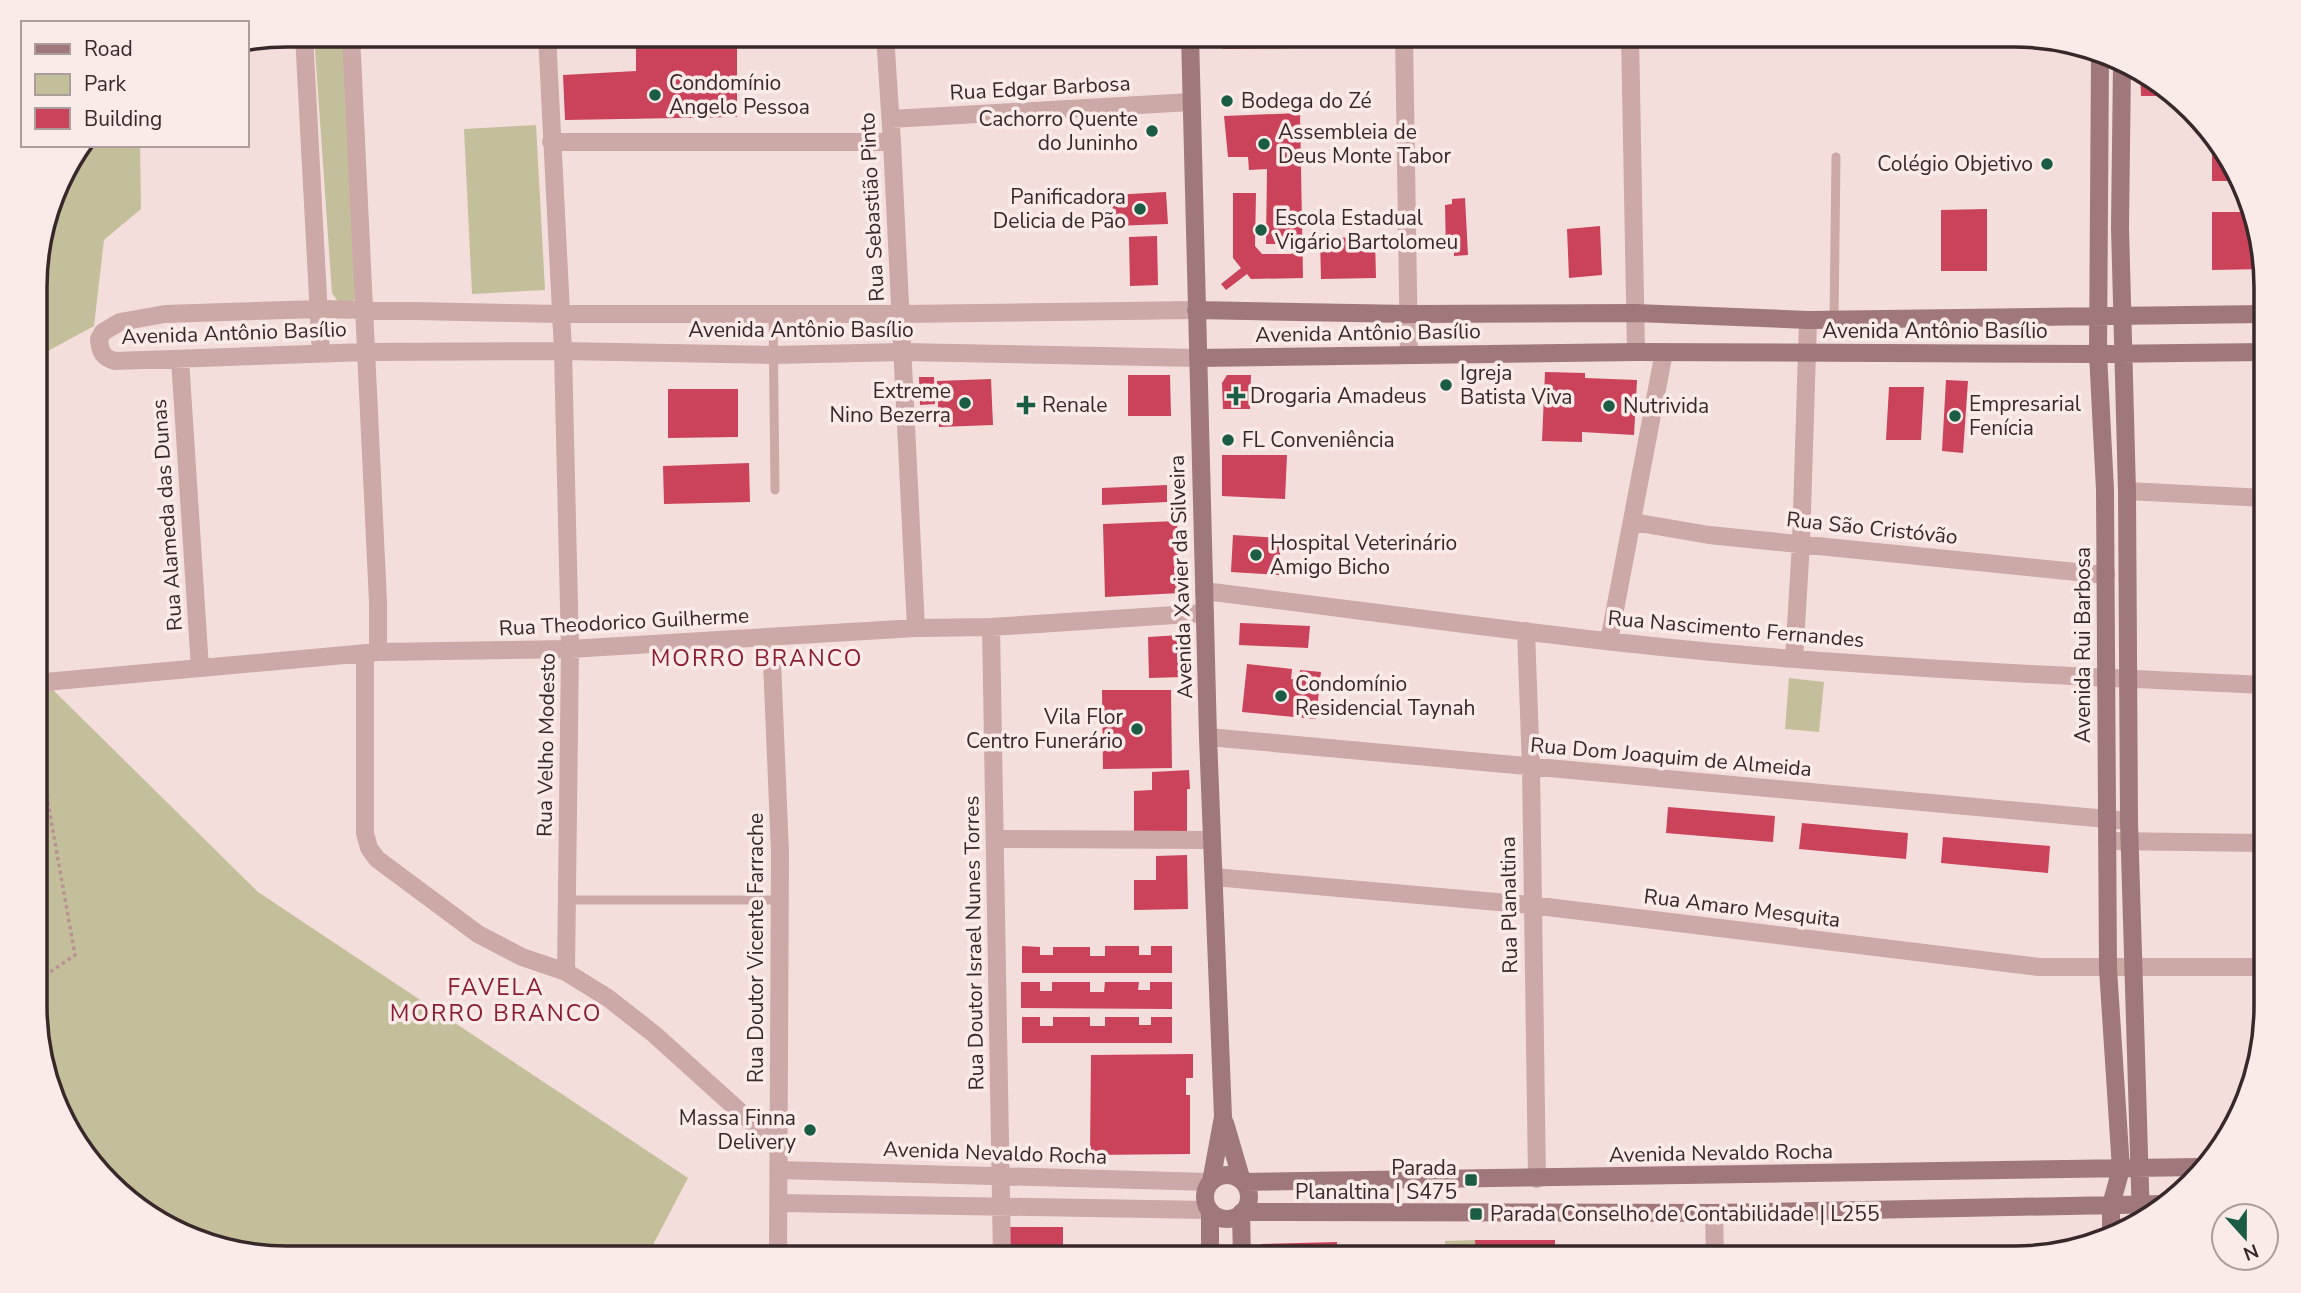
<svg xmlns="http://www.w3.org/2000/svg" width="2301" height="1293" font-family="'Nunito Sans',sans-serif">
  <rect width="100%" height="100%" fill="#f3dedc"/>
  <path fill="#c3bf9b" d="M314,35H343L355,298L353,301L339,303L332,293Z
    M536,125L545,290L472,294L464,129Z
    M84,145H140L141,209L104,240L94,326L37,357V254L61,175Z
    M37,642L45,682L258,892L688,1178L646,1258H287L161,1224L77,1146L37,1039Z
    M1789,678L1824,682L1819,732L1785,729Z
    M1475,1240L1476,1258H1445V1241Z"/>
  <path fill="#cb425b" d="M636,35H737V117L565,120L563,75L636,71Z
    M1223,35H1299V48L1223,49Z
    M2140,69L2162,89L2168,96H2141Z
    M1300,113L1303,278L1251,279L1247,274L1226,290L1221,284L1241,268L1233,258V193H1256L1255,246L1262,254H1292V244H1266L1267,169L1249,170L1248,157H1228L1224,116Z
    M2212,136L2224,147L2235,181H2212Z
    M1166,192L1168,224L1113,226L1112,195Z
    M1465,198L1468,255L1454,256V251H1446L1445,205L1452,204V199Z
    M1987,209V271H1941V210Z
    M2212,212H2246L2265,269L2212,270Z
    M1600,226L1602,275L1569,278L1567,229Z
    M1157,236L1158,285L1130,286L1129,237Z
    M1375,237L1376,278L1321,279L1320,238Z
    M1545,372L1585,373V378L1637,380L1634,435L1582,432V442L1542,441Z
    M1128,375H1170L1171,416H1128Z
    M1227,375H1251L1250,409H1223L1222,383Z
    M919,377H934L935,404L920,405Z
    M991,379L993,425L939,427L937,381Z
    M1946,380L1968,381L1963,453L1942,451Z
    M1889,387H1924L1921,440H1886Z
    M668,389H738V437L668,438Z
    M1222,455H1287L1285,499L1222,496Z
    M749,463L750,502L664,504L663,466Z
    M1167,485V502L1102,505V488Z
    M1177,521L1180,593L1105,597L1103,524Z
    M1233,535L1281,538L1279,575L1231,572Z
    M1240,623L1310,626L1308,648L1239,645Z
    M1181,635L1183,677L1149,678L1148,637Z
    M1247,664L1292,669L1291,679L1299,680L1300,670L1321,672L1316,719L1242,712Z
    M1102,690H1171L1172,768L1103,769Z
    M1189,770L1190,789H1187V831L1134,832V791L1152,790V772Z
    M1668,807L1775,816L1773,842L1666,833Z
    M1802,823L1908,833L1906,859L1799,849Z
    M1943,837L2050,846L2048,873L1941,863Z
    M1187,855L1188,909L1134,910V880H1156V856Z
    M1022,946L1040,947V955H1053V947H1090V956H1105V946H1139V955H1151V946H1172V973H1022Z
    M1021,982H1040V991H1052V982H1090V992H1104L1105,982H1139L1138,990H1150V982H1172V1009L1021,1008Z
    M1022,1017H1040V1026H1053V1017H1090V1026H1105V1017H1139V1025H1151V1017H1172V1043H1022Z
    M1193,1054V1078H1186V1095H1190V1154L1090,1155L1091,1055Z
    M1003,1227H1063V1258H1003Z
    M1475,1240H1555V1258H1476Z
    M1337,1242V1258H1261V1244Z
    M1368,1251H1406V1258H1368Z"/>
  <g fill="none" stroke-linecap="round" stroke-linejoin="round">
    <path stroke="#b89191" stroke-width="3.5" stroke-dasharray="3.5 3.5" stroke-linecap="butt" d="M37,770L43,775L75,955L37,981"/>
    <path stroke="#cca8a7" stroke-width="9" d="M773,314L775,490
      M1834,320L1836,157
      M567,900H780"/>
    <path stroke="#cca8a7" stroke-width="18" d="M304,35L321,354
      M351,35L378,602V652
      M547,35L563,351L570,649L566,972
      M885,35L892,142L916,628
      M1404,35L1409,355
      M1630,35L1636,352
      M891,119L1191,102
      M551,142H892
      M1196,310L901,314H561L319,309L165,314L120,322L103,332L99,339C100,352 103,358 115,361L366,352L563,351L773,355L903,352L1198,358
      M180,359L200,668
      M2127,491L2265,498
      M1633,522L1709,535L2106,575
      M1204,591C1401,615 1597,644 1795,659C1951,671 2109,678 2265,685
      M991,627L1002,1258
      M1526,631L1531,768L1537,1179
      M771,638L780,853L778,1258
      M1609,641L1664,352
      M365,653V833L369,848L377,859L478,934L522,957L566,972L608,998L654,1034L778,1146
      M1794,659L1801,543L1808,320
      M45,682L378,652L570,649L916,628L991,627L1205,613
      M1208,737L2129,821
      M995,839L1212,840
      M2107,841L2265,843
      M1214,877L1531,905L2039,967H2265
      M779,1170L1210,1182
      M780,1203L1209,1210
      M1714,1213L1715,1258"/>
    <path stroke="#a0787b" stroke-width="18" d="M1190,35L1208,737L1223,1117L1211,1182
      M2100,58L2098,354L2105,490L2108,969L2121,1169L2111,1205V1230
      M2122,64L2120,227L2127,491L2129,821L2141,1220
      M1196,310L1409,314L1636,313L1808,320L2265,314
      M1198,358L1636,352L2098,354L2265,352
      M1225,1123L1242,1181
      M1205 1197a22 22 0 1 1 44 0a22 22 0 1 1-44 0Z
      M1243,1182L2199,1167
      M1210,1211V1258
      M1242,1212L1714,1213L2165,1204
      M1241,1213L1242,1258"/>
  </g>
  <g fill="#1b5c45" stroke="#faebe9" stroke-width="2.5">
    <circle cx="655" cy="95" r="7"/>
    <circle cx="1227" cy="101" r="7"/>
    <circle cx="1152" cy="131" r="7"/>
    <circle cx="1264" cy="144" r="7"/>
    <circle cx="2047" cy="164" r="7"/>
    <circle cx="1140" cy="209" r="7"/>
    <circle cx="1261" cy="230" r="7"/>
    <circle cx="1446" cy="385" r="7"/>
    <path d="M1232.5 385.5h7v7h7v7h-7v7h-7v-7h-7v-7h7z"/>
    <circle cx="965" cy="403" r="7"/>
    <path d="M1022.5 394.5h7v7h7v7h-7v7h-7v-7h-7v-7h7z"/>
    <circle cx="1609" cy="406" r="7"/>
    <circle cx="1955" cy="416" r="7"/>
    <circle cx="1228" cy="440" r="7"/>
    <circle cx="1256" cy="555" r="7"/>
    <circle cx="1281" cy="696" r="7"/>
    <circle cx="1137" cy="729" r="7"/>
    <circle cx="810" cy="1130" r="7"/>
    <rect x="1464" y="1173" width="14" height="14" rx="3.5"/>
    <rect x="1469" y="1207" width="14" height="14" rx="3.5"/>
  </g>
  <g text-anchor="middle" stroke-width="7" stroke-linejoin="round" paint-order="stroke">
    <g font-size="21" fill="#38282a" stroke="#faebe9" text-anchor="start">
      <text x="669" y="90">Condomínio<tspan x="669" dy="24">Angelo Pessoa</tspan></text>
      <text x="1241" y="108">Bodega do Zé</text>
      <text x="1138" y="126" text-anchor="end">Cachorro Quente<tspan x="1138" dy="24">do Juninho</tspan></text>
      <text x="1278" y="139">Assembleia de<tspan x="1278" dy="24">Deus Monte Tabor</tspan></text>
      <text x="2033" y="171" text-anchor="end">Colégio Objetivo</text>
      <text x="1126" y="204" text-anchor="end">Panificadora<tspan x="1126" dy="24">Delicia de Pão</tspan></text>
      <text x="1275" y="225">Escola Estadual<tspan x="1275" dy="24">Vigário Bartolomeu</tspan></text>
      <text x="1460" y="380">Igreja<tspan x="1460" dy="24">Batista Viva</tspan></text>
      <text x="951" y="398" text-anchor="end">Extreme<tspan x="951" dy="24">Nino Bezerra</tspan></text>
      <text x="1250" y="403">Drogaria Amadeus</text>
      <text x="1969" y="411">Empresarial<tspan x="1969" dy="24">Fenícia</tspan></text>
      <text x="1042" y="412">Renale</text>
      <text x="1623" y="413">Nutrivida</text>
      <text x="1242" y="447">FL Conveniência</text>
      <text x="1270" y="550">Hospital Veterinário<tspan x="1270" dy="24">Amigo Bicho</tspan></text>
      <text x="1295" y="691">Condomínio<tspan x="1295" dy="24">Residencial Taynah</tspan></text>
      <text x="1123" y="724" text-anchor="end">Vila Flor<tspan x="1123" dy="24">Centro Funerário</tspan></text>
      <text x="796" y="1125" text-anchor="end">Massa Finna<tspan x="796" dy="24">Delivery</tspan></text>
      <text x="1457" y="1175" text-anchor="end">Parada<tspan x="1457" dy="24">Planaltina | S475</tspan></text>
      <text x="1490" y="1221">Parada Conselho de Contabilidade | L255</text>
    </g>
    <g font-size="21" fill="#38282a" stroke="#faebe9">
      <text transform="translate(1040 88) rotate(-3)" y="7">Rua Edgar Barbosa</text>
      <text transform="translate(872 207) rotate(-93)" y="7">Rua Sebastião Pinto</text>
      <text x="801" y="337">Avenida Antônio Basílio</text>
      <text x="1935" y="338">Avenida Antônio Basílio</text>
      <text transform="translate(234 333) rotate(-2)" y="7">Avenida Antônio Basílio</text>
      <text transform="translate(1368 333) rotate(-1)" y="7">Avenida Antônio Basílio</text>
      <text transform="translate(167 515) rotate(-94)" y="7">Rua Alameda das Dunas</text>
      <text transform="translate(1872 528) rotate(6)" y="7">Rua São Cristóvão</text>
      <text transform="translate(1181 577) rotate(-92)" y="7">Avenida Xavier da Silveira</text>
      <text transform="translate(624 622) rotate(-3)" y="7">Rua Theodorico Guilherme</text>
      <text transform="translate(1736 629) rotate(5)" y="7">Rua Nascimento Fernandes</text>
      <text transform="translate(2083 645) rotate(-90)" y="7">Avenida Rui Barbosa</text>
      <text transform="translate(546 745) rotate(-89)" y="7">Rua Velho Modesto</text>
      <text transform="translate(1671 757) rotate(5)" y="7">Rua Dom Joaquim de Almeida</text>
      <text transform="translate(1509 905) rotate(-91)" y="7">Rua Planaltina</text>
      <text transform="translate(1742 908) rotate(7)" y="7">Rua Amaro Mesquita</text>
      <text transform="translate(974 943) rotate(-91)" y="7">Rua Doutor Israel Nunes Torres</text>
      <text transform="translate(756 948) rotate(-90)" y="7">Rua Doutor Vicente Farrache</text>
      <text transform="translate(995 1153) rotate(2)" y="7">Avenida Nevaldo Rocha</text>
      <text transform="translate(1721 1153) rotate(-1)" y="7">Avenida Nevaldo Rocha</text>
    </g>
    <g font-size="23" letter-spacing="2" fill="#8b1d32" stroke="#faebe9">
      <text x="757" y="666">MORRO BRANCO</text>
      <text x="496" y="995">FAVELA<tspan x="496" dy="26">MORRO BRANCO</tspan></text>
    </g>
  </g>
  <path d="M0 0H2301V1293H0ZM287 47H2014A240 240 0 0 1 2254 287V1006A240 240 0 0 1 2014 1246H287A240 240 0 0 1 47 1006V287A240 240 0 0 1 287 47Z" fill="#faebe9" fill-rule="evenodd"/>
  <path fill="none" stroke="#38282a" stroke-width="3.5" d="M287 47H2014A240 240 0 0 1 2254 287V1006A240 240 0 0 1 2014 1246H287A240 240 0 0 1 47 1006V287A240 240 0 0 1 287 47Z"/>
  <rect x="21" y="21" width="228" height="126" fill="#faebe9" stroke="#ac9d9d" stroke-width="2"/>
  <rect x="35" y="44" width="35" height="10" fill="#a0787b" stroke="#ac9d9d" stroke-width="2"/>
  <text x="84" y="56" font-size="21" fill="#38282a">Road</text>
  <rect x="35" y="74" width="35" height="21" fill="#c3bf9b" stroke="#ac9d9d" stroke-width="2"/>
  <text x="84" y="91" font-size="21" fill="#38282a">Park</text>
  <rect x="35" y="108" width="35" height="21" fill="#cb425b" stroke="#ac9d9d" stroke-width="2"/>
  <text x="84" y="126" font-size="21" fill="#38282a">Building</text>
  <g transform="translate(2245 1237) rotate(159)"><circle r="33" fill="#faebe9" stroke="#ac9d9d" stroke-width="2"/>
  <path d="M0-5L12 26L0 18L-12 26Z" fill="#1b5c45"/>
  <text y="-10" font-size="19" font-weight="bold" text-anchor="middle" fill="#38282a">N</text>
  </g>
</svg>
